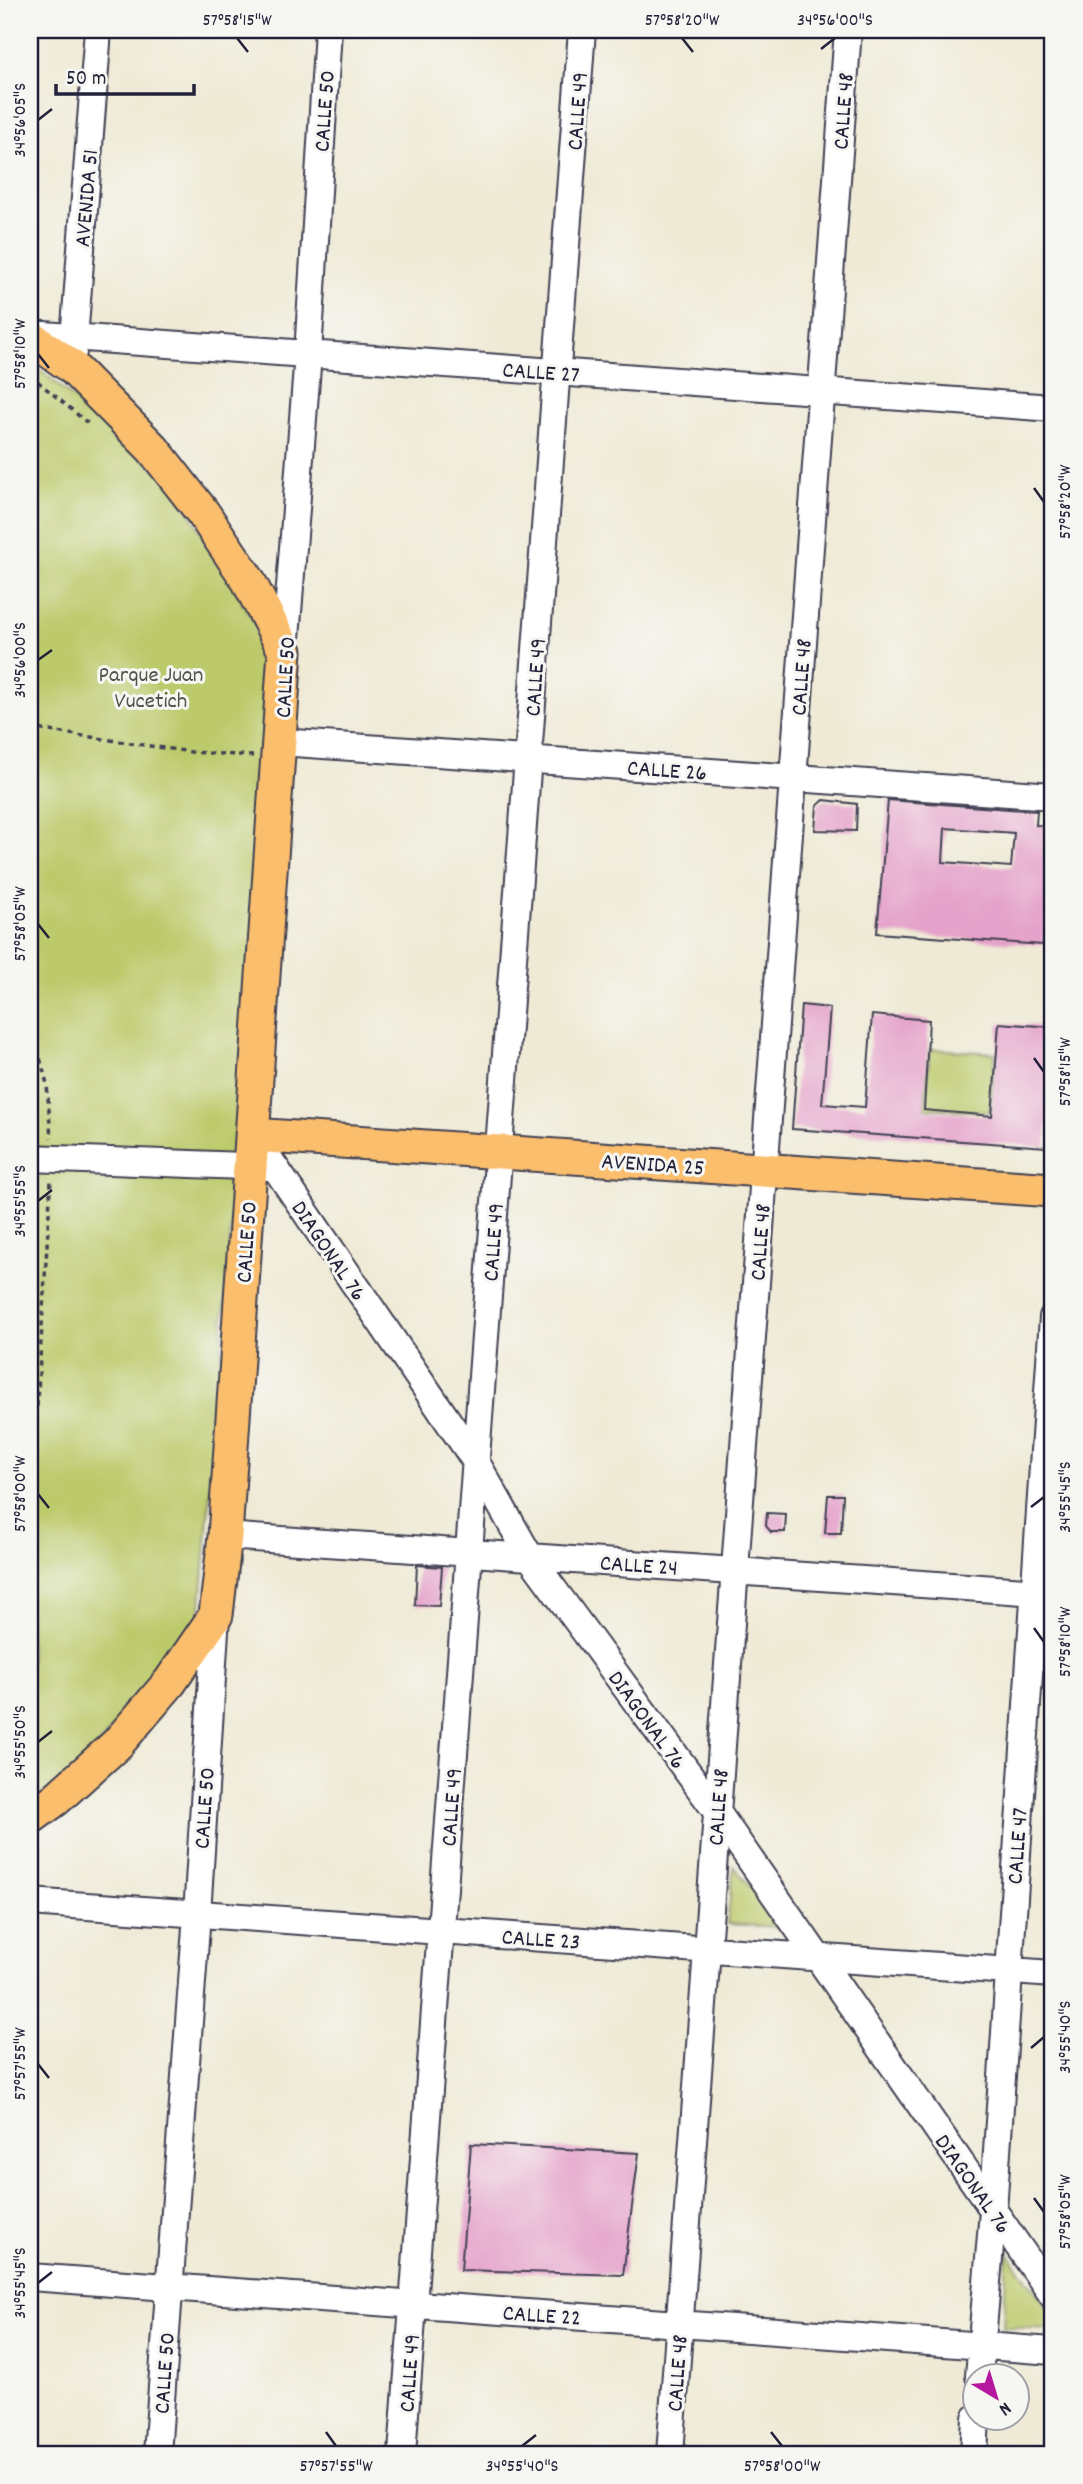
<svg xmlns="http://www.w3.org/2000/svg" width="1083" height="2484" font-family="Dekko,sans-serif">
  <rect width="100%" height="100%" fill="#f6f6f2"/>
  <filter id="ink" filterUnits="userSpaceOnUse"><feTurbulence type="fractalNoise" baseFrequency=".0143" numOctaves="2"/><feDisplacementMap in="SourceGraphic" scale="14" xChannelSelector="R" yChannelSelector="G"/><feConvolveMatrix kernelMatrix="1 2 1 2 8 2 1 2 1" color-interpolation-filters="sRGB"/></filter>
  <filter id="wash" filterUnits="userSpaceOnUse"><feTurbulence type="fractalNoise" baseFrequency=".00686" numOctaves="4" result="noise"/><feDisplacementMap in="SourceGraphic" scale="28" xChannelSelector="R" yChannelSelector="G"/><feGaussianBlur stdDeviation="1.57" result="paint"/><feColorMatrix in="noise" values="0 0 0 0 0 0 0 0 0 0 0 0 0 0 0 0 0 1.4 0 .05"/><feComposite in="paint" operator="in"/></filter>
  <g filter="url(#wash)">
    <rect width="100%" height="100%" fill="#efead5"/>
    <path fill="#bdca6c" stroke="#707654" stroke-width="2" d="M30,361L173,484L275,657L200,1620L76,1773L30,1801Z
      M930,1049L995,1053L990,1112L925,1108Z
      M734,1866L781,1927L727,1924Z
      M1007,2252L1053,2315V2329L1003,2327Z"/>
    <g id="blocks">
      <path fill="#e5a2ca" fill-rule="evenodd" d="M824,800L857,804L856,831L815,830L817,806Z
        M888,800L1037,811L1036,825L1053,826V861H1050L1048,895L1053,896V916H1046L1043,945L877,933ZM945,828L1014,833L1011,867L943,862Z
        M801,1005L830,1008L822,1104L865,1107L872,1015L929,1020L924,1110L992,1116L999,1023L1053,1027L1046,1147L792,1129Z
        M828,1495H843L841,1533H825Z
        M767,1513L786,1514L785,1532H771L766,1526Z
        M417,1565L442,1567L439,1606L415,1605Z
        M471,2144L639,2153L623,2275L461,2270Z"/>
    </g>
  </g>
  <g filter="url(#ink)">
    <use href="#blocks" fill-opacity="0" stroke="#414052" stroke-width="2"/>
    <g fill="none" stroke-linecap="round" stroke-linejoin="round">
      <defs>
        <path id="minor" d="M30,334L1053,408
          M73,352L98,30
          M285,651L308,354L328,30
          M280,742L1053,796
          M253,1135L476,1462L530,1557L717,1812L1053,2296
          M30,1158L269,1167
          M225,1536L1053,1593
          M30,1902L1053,1974
          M30,2277L1053,2351
          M979,2376L993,2211L1053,1317
          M157,2454L197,1914L216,1615
          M402,2454L582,30
          M670,2454L848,30
          M974,2454L976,2418"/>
        <path id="major" d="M30,337L72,367L153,449L203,513L248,580L285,651L225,1536L216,1615L170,1682L117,1744L56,1799L30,1818
          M253,1135L1053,1190"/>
      </defs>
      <use href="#minor" stroke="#414052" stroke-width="30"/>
      <use href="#major" stroke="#414052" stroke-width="37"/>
      <path stroke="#414052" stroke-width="3.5" stroke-dasharray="5 5" stroke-linecap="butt" d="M30,375L90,425
        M30,728L191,752L253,756
        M30,1020L47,1084L51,1138
        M30,1425L37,1406L51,1181"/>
      <use href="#minor" stroke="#fff" stroke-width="26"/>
      <use href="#major" stroke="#fabe6d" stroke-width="33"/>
    </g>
  </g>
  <path fill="none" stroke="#22223b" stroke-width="2.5" d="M237,38L248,52M682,38L693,52M821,49L835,38M38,120L52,109M38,354L49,368M1034,488L1044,502M38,660L52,650M38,924L49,938M1034,1058L1044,1072M38,1201L52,1190M38,1494L49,1508M1031,1507L1044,1497M1034,1628L1044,1642M38,1742L52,1731M1031,2048L1044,2037M38,2064L49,2078M1034,2198L1044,2212M38,2283L52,2272M326,2432L336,2446M771,2432L782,2446M522,2446L536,2435"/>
  <g text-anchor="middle" stroke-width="6" stroke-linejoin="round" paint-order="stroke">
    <g font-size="23" fill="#22223b" stroke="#f6f6f2">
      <text transform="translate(323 111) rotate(-86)" y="8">CALLE 50</text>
      <text transform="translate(576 111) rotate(-86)" y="8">CALLE 49</text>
      <text transform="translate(842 111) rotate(-86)" y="8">CALLE 48</text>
      <text transform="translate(85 198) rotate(-85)" y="8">AVENIDA 51</text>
      <text transform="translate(541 371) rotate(4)" y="8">CALLE 27</text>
      <text transform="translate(284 677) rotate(-87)" y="8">CALLE 50</text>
      <text transform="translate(534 677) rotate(-86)" y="8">CALLE 49</text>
      <text transform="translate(800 677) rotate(-86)" y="8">CALLE 48</text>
      <text transform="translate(667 769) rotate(4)" y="8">CALLE 26</text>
      <text transform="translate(653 1163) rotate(4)" y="8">AVENIDA 25</text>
      <text transform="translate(245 1242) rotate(-86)" y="8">CALLE 50</text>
      <text transform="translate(492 1242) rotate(-86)" y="8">CALLE 49</text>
      <text transform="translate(759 1242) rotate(-86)" y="8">CALLE 48</text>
      <text transform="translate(330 1250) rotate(56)" y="8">DIAGONAL 76</text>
      <text transform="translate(639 1564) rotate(4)" y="8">CALLE 24</text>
      <text transform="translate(648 1719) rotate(54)" y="8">DIAGONAL 76</text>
      <text transform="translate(450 1807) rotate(-86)" y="8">CALLE 49</text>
      <text transform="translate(717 1807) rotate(-86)" y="8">CALLE 48</text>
      <text transform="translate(203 1808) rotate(-86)" y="8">CALLE 50</text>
      <text transform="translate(1016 1846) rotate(-86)" y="8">CALLE 47</text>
      <text transform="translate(541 1938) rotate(4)" y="8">CALLE 23</text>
      <text transform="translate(974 2183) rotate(55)" y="8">DIAGONAL 76</text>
      <text transform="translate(542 2314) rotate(4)" y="8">CALLE 22</text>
      <text transform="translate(163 2373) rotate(-86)" y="8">CALLE 50</text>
      <text transform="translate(408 2373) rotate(-86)" y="8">CALLE 49</text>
      <text transform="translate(676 2373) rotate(-86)" y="8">CALLE 48</text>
    </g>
    <g font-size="23" fill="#50544a" stroke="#f6f6f2">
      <text x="151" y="681">Parque Juan<tspan x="151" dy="26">Vucetich</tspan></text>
    </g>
  </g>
  <rect width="1083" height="2484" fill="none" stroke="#f6f6f2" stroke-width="77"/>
  <g transform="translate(996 2397) rotate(142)"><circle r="33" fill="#f6f6f2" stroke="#a1a1a9" stroke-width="2"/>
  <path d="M0-5L12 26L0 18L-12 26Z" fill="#b5179e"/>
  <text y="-10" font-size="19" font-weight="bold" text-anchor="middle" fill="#22223b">N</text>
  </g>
  <path d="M56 84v10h138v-10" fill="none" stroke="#22223b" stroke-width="3.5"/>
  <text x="66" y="84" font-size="21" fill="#22223b" stroke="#f6f6f2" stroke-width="5" paint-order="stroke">50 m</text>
  <rect x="38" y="38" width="1006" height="2408" fill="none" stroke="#22223b" stroke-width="2.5"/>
  <g font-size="18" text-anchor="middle" fill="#22223b">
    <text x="237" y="25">57°58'15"W</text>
    <text x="682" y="25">57°58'20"W</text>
    <text x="835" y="25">34°56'00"S</text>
    <text transform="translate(19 120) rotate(-90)" y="6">34°56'05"S</text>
    <text transform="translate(19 354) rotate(-90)" y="6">57°58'10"W</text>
    <text transform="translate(1064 502) rotate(-90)" y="6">57°58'20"W</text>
    <text transform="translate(19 660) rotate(-90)" y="6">34°56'00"S</text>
    <text transform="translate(19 924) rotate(-90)" y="6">57°58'05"W</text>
    <text transform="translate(1064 1072) rotate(-90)" y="6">57°58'15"W</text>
    <text transform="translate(19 1201) rotate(-90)" y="6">34°55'55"S</text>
    <text transform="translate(19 1494) rotate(-90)" y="6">57°58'00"W</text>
    <text transform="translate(1064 1497) rotate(-90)" y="6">34°55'45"S</text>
    <text transform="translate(1064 1642) rotate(-90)" y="6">57°58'10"W</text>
    <text transform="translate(19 1742) rotate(-90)" y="6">34°55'50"S</text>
    <text transform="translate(1064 2037) rotate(-90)" y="6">34°55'40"S</text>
    <text transform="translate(19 2064) rotate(-90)" y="6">57°57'55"W</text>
    <text transform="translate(1064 2212) rotate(-90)" y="6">57°58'05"W</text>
    <text transform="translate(19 2283) rotate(-90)" y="6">34°55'45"S</text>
    <text x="336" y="2471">57°57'55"W</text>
    <text x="522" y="2471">34°55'40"S</text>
    <text x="782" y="2471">57°58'00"W</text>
  </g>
</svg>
